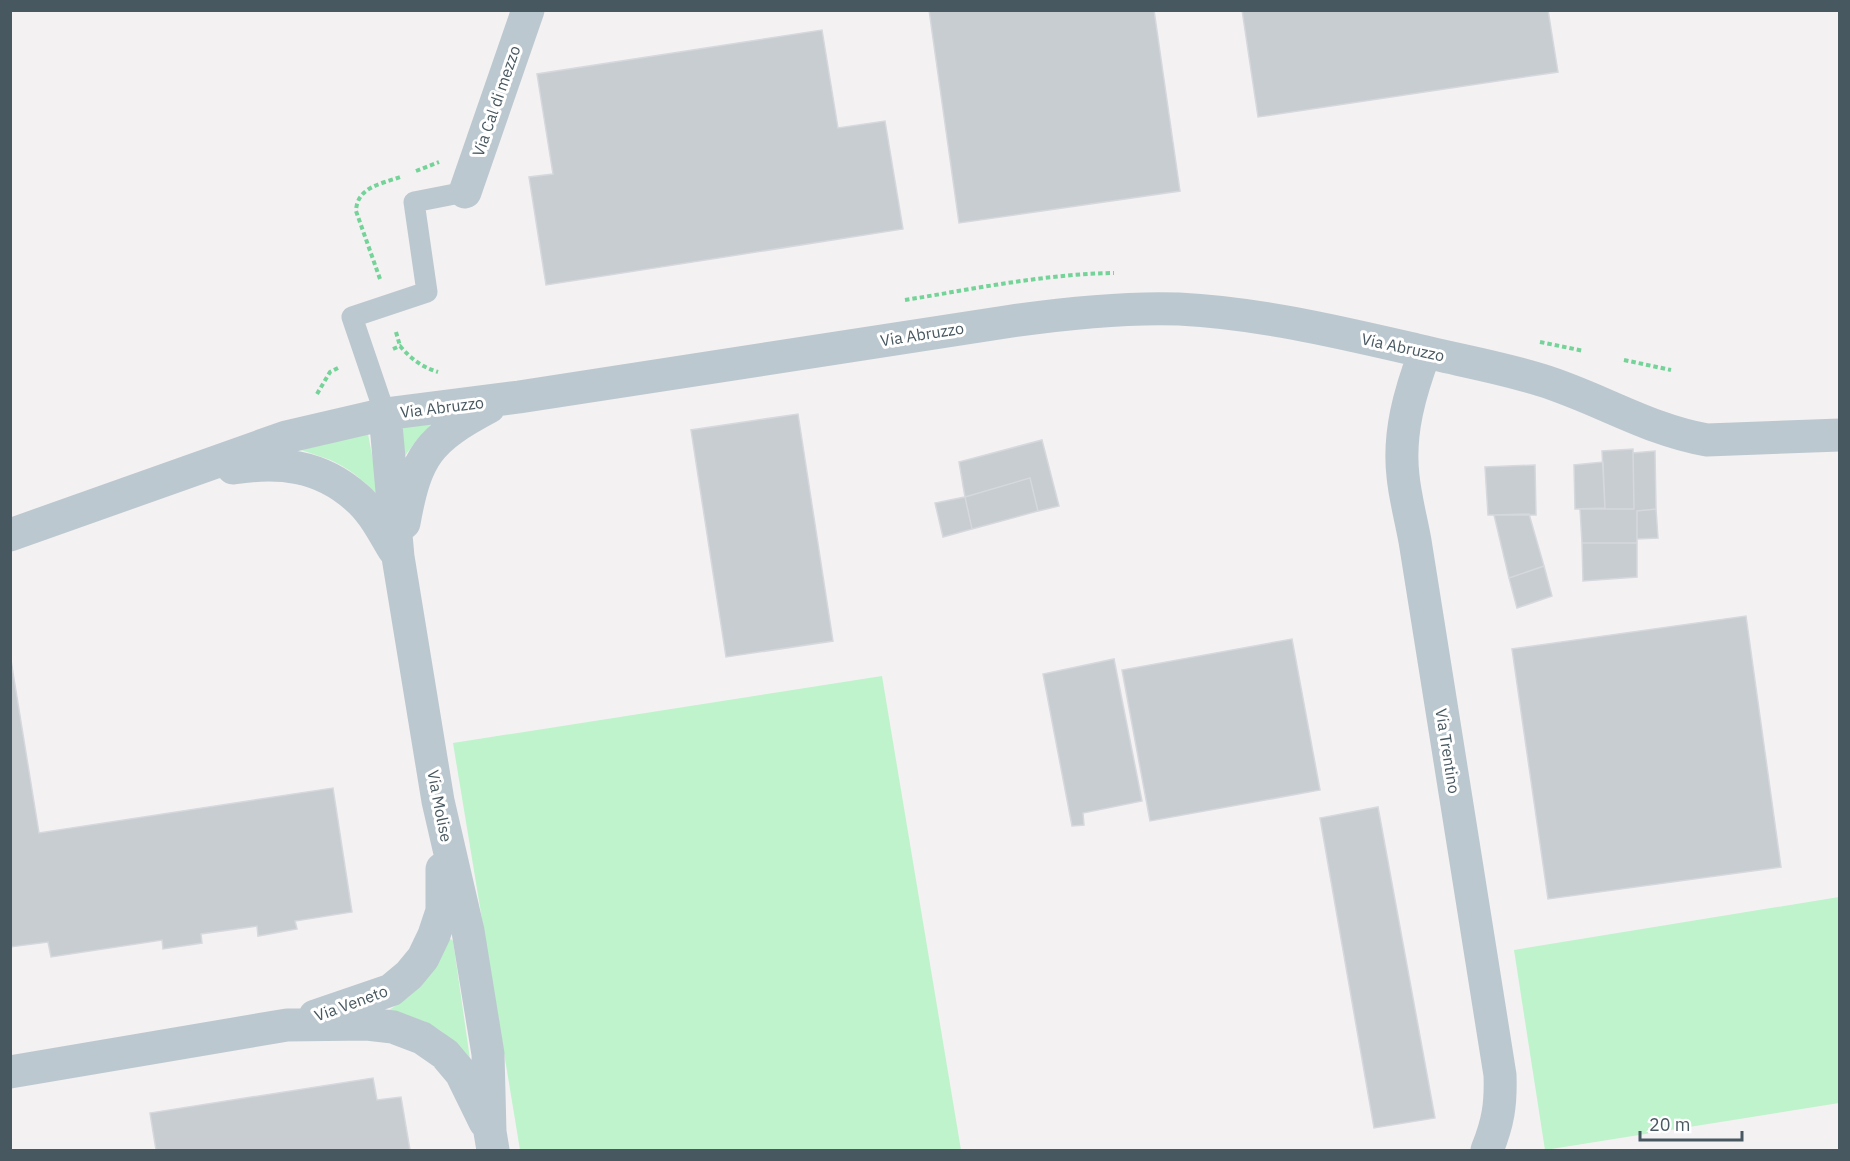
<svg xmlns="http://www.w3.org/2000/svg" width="1850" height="1161" font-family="'IBM Plex Sans',sans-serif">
  <rect width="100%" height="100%" fill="#f4f1f2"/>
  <path fill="#bef3cc" d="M436,419L416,441L404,457L401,426Z
    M368,434L380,497C368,486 357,474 342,466C329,458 315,455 301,450Z
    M882,676L961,1150H520L453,743Z
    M1839,897V1103L1545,1150L1514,950Z
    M451,939L453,941L470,1059L441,1031L424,1021L389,1010L406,999L421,986L449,940Z"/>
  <path fill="#c8cdd1" stroke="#d5d8dd" stroke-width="1.5" d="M929,10H1154L1180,191L959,223Z
    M1242,10H1548L1558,72L1258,117Z
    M822,30L838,128L885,121L903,229L546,285L529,177L553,174L537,74Z
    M798,414L833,641L726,657L691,430Z
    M1042,440L1059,506L1038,511L1030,478L965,497L959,462Z
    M1633,449L1634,509H1605L1602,451Z
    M1655,451L1656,509L1637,511V543H1582L1580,509H1634L1633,453Z
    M1603,462L1605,508L1575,509L1574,465Z
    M1535,465L1536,515H1488L1485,467Z
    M1030,478L1038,511L972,529L965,497Z
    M965,497L972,529L943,537L935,503Z
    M1656,509L1658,538L1637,539V511Z
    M1529,514L1544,566L1509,578L1494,515Z
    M1582,543H1637V577L1583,581Z
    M1544,566L1552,596L1517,608L1509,578Z
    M1746,616L1781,867L1548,899L1512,649Z
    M1292,639L1320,790L1150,821L1122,670Z
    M10,654L39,833L333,788L352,912L295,921L297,929L258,936L257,926L201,934L202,943L163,949L162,940L51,957L48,942L10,947Z
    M1114,659L1142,801L1083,813L1084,825L1072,826L1043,674Z
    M1378,807L1435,1118L1374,1128L1320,818Z
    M373,1078L377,1100L401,1097L410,1150H156L150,1113Z"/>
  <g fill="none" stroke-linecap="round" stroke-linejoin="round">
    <path stroke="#74d398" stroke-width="4" stroke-dasharray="4.5 3" stroke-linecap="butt" d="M416,171L439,162
      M380,279L356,211C357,187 381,184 400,177
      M905,300C974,289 1044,274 1114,273
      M396,332L400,346
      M1540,342L1584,351
      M393,349L400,346C411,359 422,367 438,372
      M1624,360L1671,370
      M317,394L330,372L340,367"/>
    <path stroke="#bcc8cf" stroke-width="21" d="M385,414L352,317L427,292L414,202L465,192"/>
    <path stroke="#bcc8cf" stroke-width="33" d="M465,192L528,10
      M1425,352C1410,392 1398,433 1403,476C1405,497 1411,519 1415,541L1500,1075C1501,1105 1498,1123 1487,1150
      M385,414L398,557L438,801L468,931L488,1054L490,1132L493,1150
      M233,468C279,461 320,465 356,497C373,511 383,532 394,550
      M404,523C416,455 429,439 489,407
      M10,535L286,437L385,414L519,397L1012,321C1068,313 1123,307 1179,309C1259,313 1339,332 1417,350C1458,360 1500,367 1541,380C1597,397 1648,430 1707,440L1840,435
      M315,1016L391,990L409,975L423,958L434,935L442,911V869
      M10,1072L287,1025L367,1024L393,1027L422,1038L445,1054L461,1073L485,1122"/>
  </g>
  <g text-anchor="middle" stroke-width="6" stroke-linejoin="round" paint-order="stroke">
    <g font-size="16" fill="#485860" stroke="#fff">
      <text transform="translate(496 101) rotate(-71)" y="6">Via Cal di mezzo</text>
      <text transform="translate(922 334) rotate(-9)" y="6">Via Abruzzo</text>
      <text transform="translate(1403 347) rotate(12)" y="6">Via Abruzzo</text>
      <text transform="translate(442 407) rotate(-7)" y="6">Via Abruzzo</text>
      <text transform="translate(1448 751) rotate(81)" y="6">Via Trentino</text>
      <text transform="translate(440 806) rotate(79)" y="6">Via Molise</text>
      <text transform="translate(351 1003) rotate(-20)" y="6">Via Veneto</text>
    </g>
  </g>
  <rect width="1850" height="1161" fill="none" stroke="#485860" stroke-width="24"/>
  <path d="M1640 1131v9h102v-9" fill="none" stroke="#485860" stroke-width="3"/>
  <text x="1649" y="1131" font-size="18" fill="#485860" stroke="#ffffff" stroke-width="4.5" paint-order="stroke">20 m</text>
</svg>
